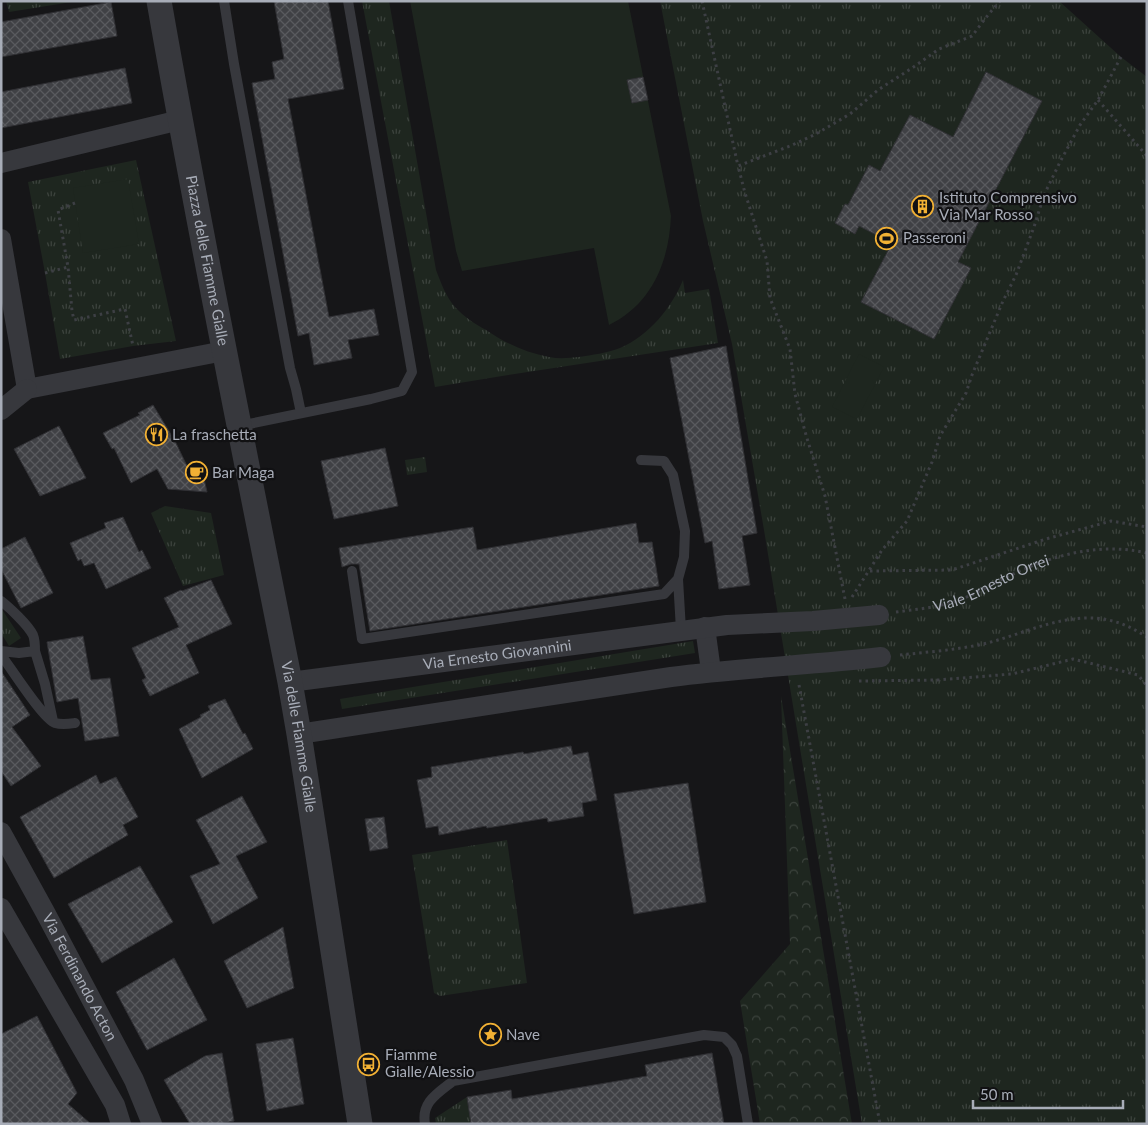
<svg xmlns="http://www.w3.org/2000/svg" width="1148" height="1125" font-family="Lato,sans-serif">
  <defs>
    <pattern id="grass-tufts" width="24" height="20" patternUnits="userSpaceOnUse" patternTransform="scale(1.25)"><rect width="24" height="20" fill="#1e261f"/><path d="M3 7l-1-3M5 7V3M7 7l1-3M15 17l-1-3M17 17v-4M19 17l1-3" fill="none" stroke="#3c433d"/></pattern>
    <pattern id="forest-crowns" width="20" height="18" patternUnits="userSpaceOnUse" patternTransform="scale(1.25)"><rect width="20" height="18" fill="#1e261f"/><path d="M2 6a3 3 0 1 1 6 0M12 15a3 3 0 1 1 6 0" fill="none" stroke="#3c433d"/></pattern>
    <pattern id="building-cross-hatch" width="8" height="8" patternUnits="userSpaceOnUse" patternTransform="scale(1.25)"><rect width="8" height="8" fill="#404145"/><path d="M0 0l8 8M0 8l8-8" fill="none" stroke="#595a5e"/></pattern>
  </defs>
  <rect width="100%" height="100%" fill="#161618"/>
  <path fill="url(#grass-tufts)" d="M6,1H78L9,12Z
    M362,1H389L436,270C441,283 446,297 455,307C464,317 475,324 486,330C505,343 526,353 549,357C559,359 569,358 579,357C592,355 607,353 620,348C649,336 672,307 683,280L685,293L709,289L718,343L502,376L435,387Z
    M660,1H1059L1121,57L1147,77V1124H862L764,530L732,344L703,221Z
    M136,160L176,341L133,346L60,359L45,273L28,182Z
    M425,457L427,472L407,475L405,460Z
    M165,506L211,513L224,575L183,586L151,513Z
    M1,608L21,638L9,646L1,633Z
    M693,641L695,653L342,709L340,699Z
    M507,840L527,983L440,996L434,993L412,855Z
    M467,1097L473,1124H436L435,1118Z"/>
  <path fill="url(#forest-crowns)" d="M781,696L852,1124H760L740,1001L790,944Z"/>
  <path fill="#1e261f" d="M410,1H628L671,216C669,262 652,304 609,325L594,248L462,271L456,251Z
    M128,179L139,244L83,253L73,188Z
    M859,354L884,367L857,419L832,407Z"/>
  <path fill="url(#building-cross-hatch)" stroke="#303034" d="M274,1H328L344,89L288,99L329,317L374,309L379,335L348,340L352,358L314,365L309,333L298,336L252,83L275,79L272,62L284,59Z
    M111,2L117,36L1,57V22Z
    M125,68L132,103L1,128V92Z
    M986,72L1042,101L958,262L971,268L934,339L861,302L892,243L859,226L855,234L835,223L845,204L848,205L869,165L880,171L910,115L953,137Z
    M643,77L648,100L632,103L627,80Z
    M726,346L757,533L742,536L750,585L719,589L712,541L705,543L670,358Z
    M153,405L175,441L187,466L200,461L207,492L168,489L157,469L131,483L114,448L112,449L103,433L140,415L138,413Z
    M59,426L86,478L40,496L14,449Z
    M385,448L398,506L334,519L321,461Z
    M123,517L139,552L142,550L151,568L106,589L94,563L84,566L81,559L78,561L70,543L106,528L104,523Z
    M636,523L639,543L652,542L659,586L370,631L359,564H351L342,567L339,548L473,527L477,550Z
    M25,537L53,593L21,608L1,569V549Z
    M211,580L232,624L186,645L199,673L150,696L142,680L146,678L132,648L179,627L164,598L181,590L182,591Z
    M83,636L91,680L110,678L119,736L85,741L78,698L57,702L47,642Z
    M1,671L30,715L12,727L41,766L11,786L1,771Z
    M225,699L243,734L245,733L253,749L202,778L179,729L201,717L200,715L210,710L208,706Z
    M571,746L573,755L588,752L597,800L582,803L584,816L548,822L547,818L487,828L486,826L439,835L438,826L426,828L417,780L432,777L431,767L523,752L524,754Z
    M96,775L100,784L116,777L138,817L123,825L128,835L54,878L20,817Z
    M688,783L706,902L634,914L614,794Z
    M242,796L267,842L236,856L258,898L213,924L190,876L220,864L196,820Z
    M384,817L388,848L370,851L365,819Z
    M140,866L173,922L102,963L68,904Z
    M283,927L294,988L247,1008L224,961Z
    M174,958L207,1020L147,1050L116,992Z
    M37,1016L77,1093L68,1104L91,1124H1V1034Z
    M293,1038L304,1104L267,1111L256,1044Z
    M222,1053L234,1121L218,1124H190L164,1080L205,1056Z
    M712,1053L724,1124H471L467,1097L511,1090L512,1099L647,1076L645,1065Z"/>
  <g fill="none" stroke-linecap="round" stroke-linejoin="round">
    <g stroke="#3d3f44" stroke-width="3" stroke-dasharray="2.5 4" stroke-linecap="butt">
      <path d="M702,1L738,166"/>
      <path d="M1098,100L1147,156"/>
      <path d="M75,203L58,210L68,267L72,311L74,320L125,309L133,346"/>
      <path d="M45,273L68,267"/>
      <path d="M870,571L952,570L1046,539L1111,521L1147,527"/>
      <path d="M852,597L882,550L907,521L932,462L940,436L966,393L972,375L1003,301L1016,275L1034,227L1044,195L1060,162L1080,125L1098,100L1121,57"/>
      <path d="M845,599L825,496L806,435L795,394L790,349L770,298L767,261L745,193L738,166L790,146L816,134L850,114L878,90L912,68L939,49L972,36L988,15L1000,1"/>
      <path id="s1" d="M896,612C919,609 943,607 964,598C980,592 994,583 1009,576C1053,555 1099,542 1147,553"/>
      <path d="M900,655C927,652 956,650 983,644C1026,634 1071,608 1116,622C1127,625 1137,631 1147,637"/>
      <path d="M859,681L938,680L1012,674L1073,659L1138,675L1147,686"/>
      <path d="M799,685L880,1124"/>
    </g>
    <path stroke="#37383d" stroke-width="10" d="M224,1L234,64L290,368L296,389L301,413
      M239,426L371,399L402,391L412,372L348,1
      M352,571L362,639L664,594L678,579L684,557L685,531L673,475L664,461L641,460
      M678,579L681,630
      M1,601C10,608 28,625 33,635C35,640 35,646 35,651L19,653L1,651
      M35,651L45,684L53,721
      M1,655C11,668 43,719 55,723C62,725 68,724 75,723
      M425,1124C421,1102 438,1093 453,1081L704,1035L724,1037L732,1045L737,1056L748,1124"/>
    <g stroke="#37383d" stroke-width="20">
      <path d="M1,163L180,120"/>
      <path d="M1,239L27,389L224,351"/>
      <path d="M1,410L27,389"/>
      <path d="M705,627L711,671"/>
      <path id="s2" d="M290,682L727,625L813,621L879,615"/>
      <path d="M299,734L671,677C741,668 811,665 881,657"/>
      <path id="s3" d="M1,832L45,912L134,1080L152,1124"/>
      <path d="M1,908L115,1105L121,1124"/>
    </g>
    <path stroke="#37383d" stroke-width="25" id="s4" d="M159,1C199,229 245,455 290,682L299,734L360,1124"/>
  </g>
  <defs>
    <symbol id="building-ring" viewBox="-11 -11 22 22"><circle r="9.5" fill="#111113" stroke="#f2b134" stroke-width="1.5"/><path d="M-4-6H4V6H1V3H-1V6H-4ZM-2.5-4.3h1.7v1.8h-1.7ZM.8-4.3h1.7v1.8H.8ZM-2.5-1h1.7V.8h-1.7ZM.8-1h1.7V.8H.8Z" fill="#f2b134"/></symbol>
    <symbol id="stadium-ring" viewBox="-11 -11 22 22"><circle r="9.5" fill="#111113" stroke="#f2b134" stroke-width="1.5"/><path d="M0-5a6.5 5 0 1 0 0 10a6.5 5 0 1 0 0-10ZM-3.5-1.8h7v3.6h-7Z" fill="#f2b134"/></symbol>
    <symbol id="restaurant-ring" viewBox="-11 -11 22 22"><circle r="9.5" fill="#111113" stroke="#f2b134" stroke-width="1.5"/><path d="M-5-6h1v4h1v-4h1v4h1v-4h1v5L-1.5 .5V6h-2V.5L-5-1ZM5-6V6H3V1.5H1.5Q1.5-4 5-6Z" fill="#f2b134"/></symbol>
    <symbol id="cafe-ring" viewBox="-11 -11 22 22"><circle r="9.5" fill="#111113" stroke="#f2b134" stroke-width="1.5"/><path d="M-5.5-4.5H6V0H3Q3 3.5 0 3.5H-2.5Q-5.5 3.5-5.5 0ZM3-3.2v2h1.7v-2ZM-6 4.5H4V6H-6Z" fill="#f2b134"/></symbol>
    <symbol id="sight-ring" viewBox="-11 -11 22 22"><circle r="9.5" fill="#111113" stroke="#f2b134" stroke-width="1.5"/><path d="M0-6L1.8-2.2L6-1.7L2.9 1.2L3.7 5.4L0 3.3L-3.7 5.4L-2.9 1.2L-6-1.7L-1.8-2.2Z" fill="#f2b134"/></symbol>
    <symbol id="bus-ring" viewBox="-11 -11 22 22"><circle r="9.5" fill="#111113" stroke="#f2b134" stroke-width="1.5"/><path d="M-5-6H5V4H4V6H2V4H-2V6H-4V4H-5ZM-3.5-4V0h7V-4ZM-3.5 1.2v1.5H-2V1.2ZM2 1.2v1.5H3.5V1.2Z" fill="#f2b134"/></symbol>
  </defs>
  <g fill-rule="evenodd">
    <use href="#building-ring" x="910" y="194" width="25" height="25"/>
    <use href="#stadium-ring" x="874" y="226" width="25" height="25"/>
    <use href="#restaurant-ring" x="144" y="422" width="25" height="25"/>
    <use href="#cafe-ring" x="184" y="460" width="25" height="25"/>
    <use href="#sight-ring" x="478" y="1022" width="25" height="25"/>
    <use href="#bus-ring" x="356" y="1052" width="25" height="25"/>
  </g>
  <g text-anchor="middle" stroke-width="4.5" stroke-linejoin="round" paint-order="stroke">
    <g font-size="15" fill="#a8adb8" stroke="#111113" text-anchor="start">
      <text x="939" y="203">Istituto Comprensivo<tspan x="939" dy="17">Via Mar Rosso</tspan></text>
      <text x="903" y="243">Passeroni</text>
      <text x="172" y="440">La fraschetta</text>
      <text x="212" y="478">Bar Maga</text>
      <text x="506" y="1040">Nave</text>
      <text x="385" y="1060">Fiamme<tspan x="385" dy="17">Gialle/Alessio</tspan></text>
    </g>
    <g font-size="15" fill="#a8adb8" stroke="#111113">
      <text dy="5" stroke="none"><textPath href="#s4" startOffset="264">Piazza delle Fiamme Gialle</textPath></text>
      <text dy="5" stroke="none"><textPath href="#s1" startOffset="100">Viale Ernesto Orrei</textPath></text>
      <text dy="5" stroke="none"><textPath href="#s2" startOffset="209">Via Ernesto Giovannini</textPath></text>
      <text dy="5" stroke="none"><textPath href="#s4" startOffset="749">Via delle Fiamme Gialle</textPath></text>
      <text dy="5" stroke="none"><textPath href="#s3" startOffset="165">Via Ferdinando Acton</textPath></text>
    </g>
  </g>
  <rect width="1148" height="1125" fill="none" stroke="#a8adb8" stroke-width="5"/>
  <path d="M973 1100v8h150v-8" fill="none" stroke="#a8adb8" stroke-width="2.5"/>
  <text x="980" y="1100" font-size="15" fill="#a8adb8" stroke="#111113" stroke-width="4" paint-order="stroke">50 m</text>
</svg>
